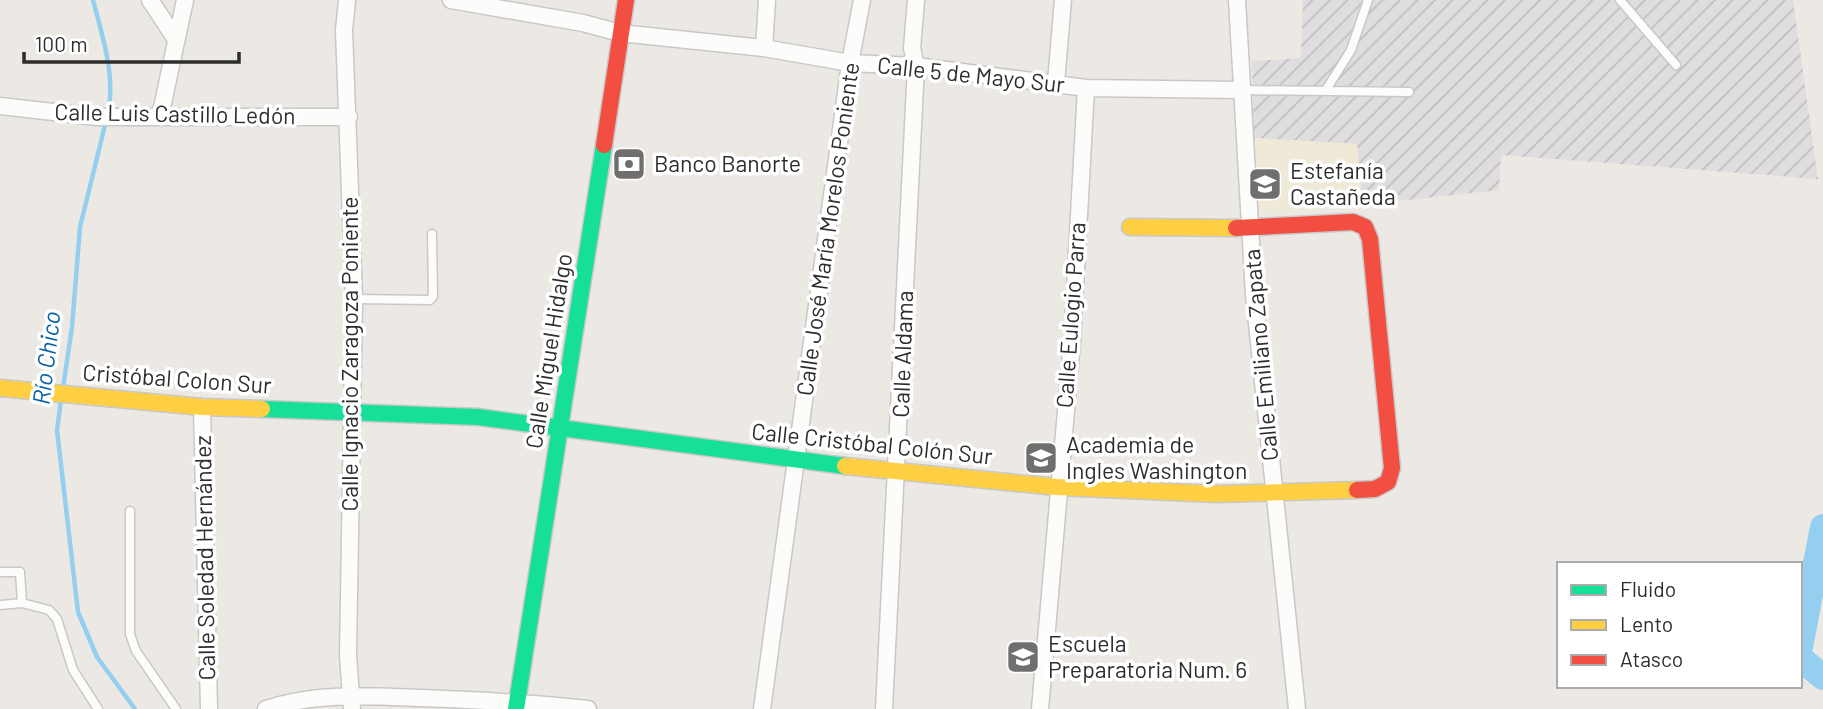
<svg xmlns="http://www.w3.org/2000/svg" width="1823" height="709" font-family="Barlow,sans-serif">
  <defs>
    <pattern id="industrial-furrows" width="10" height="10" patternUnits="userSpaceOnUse" patternTransform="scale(1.75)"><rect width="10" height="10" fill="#e0dddf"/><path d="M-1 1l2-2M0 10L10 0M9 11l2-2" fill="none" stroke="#c0bec0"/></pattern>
  </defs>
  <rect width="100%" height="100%" fill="#ece9e4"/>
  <path fill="url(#industrial-furrows)" d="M1303,0H1793L1818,179L1501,155L1499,190L1362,205L1357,144L1254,138L1252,61L1301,58Z"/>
  <path fill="#efe9d8" d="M1254,138L1357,144L1362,205L1260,214Z"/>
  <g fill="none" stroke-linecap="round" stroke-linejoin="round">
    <path stroke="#94cfef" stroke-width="4.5" d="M93,0C102,35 116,76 108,112
      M63,388L72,327L80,227L106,121
      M61,400L57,430L78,612L97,657L135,709"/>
    <path stroke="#94cfef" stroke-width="26" d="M1800,647L1823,527
      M1800,658L1823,677"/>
    <defs>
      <path id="lane" d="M1620,0L1676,65
        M1240,90L1409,92
        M1326,90L1351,50L1368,0
        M354,299L430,300L433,296L432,234
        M130,511V634L136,651L176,709
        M0,572H20L22,603L0,605
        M22,603L49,610L57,619L73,670L98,709"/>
      <path id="street" d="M150,0L175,38
        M347,0L344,30L354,299L348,655L352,709
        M451,0L583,23L620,33L764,48L850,63L916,66L1086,88L1240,90
        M1237,0L1254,295L1297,709
        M764,48L767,0
        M1056,82L1063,0
        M0,106L97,117H349
        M160,117L185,0
        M202,407L209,709
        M266,709C316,692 370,696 421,698C477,700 532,703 588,709
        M762,709L850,63L862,0
        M884,709L916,66L912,48L916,0
        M1040,709L1072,342L1086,88"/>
      <path id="fast" d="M262,409L478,417L845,466
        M516,709L604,145"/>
      <path id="slow" d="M1130,227L1236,228
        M0,388L202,407L262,409
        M845,466L1057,487L1217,494L1357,490"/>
      <path id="jam" d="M604,145L626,0
        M1236,228L1353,222L1365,227L1370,239L1392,468L1388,482L1375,489L1357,490"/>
    </defs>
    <use href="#lane" stroke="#c9c8c8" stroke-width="11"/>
    <use href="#street" stroke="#c9c8c8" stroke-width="19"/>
    <use href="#fast" stroke="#c9c8c8" stroke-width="19"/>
    <use href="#slow" stroke="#c9c8c8" stroke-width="19"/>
    <use href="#jam" stroke="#c9c8c8" stroke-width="19"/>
    <use href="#lane" stroke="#fcfcfb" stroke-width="8"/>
    <use href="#street" stroke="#fcfcfb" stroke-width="16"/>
    <use href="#fast" stroke="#16e098" stroke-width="16"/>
    <use href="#slow" stroke="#ffcf43" stroke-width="16"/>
    <use href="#jam" stroke="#f24e42" stroke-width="16"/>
  </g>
  <defs>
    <symbol id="bank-square" viewBox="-11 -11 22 22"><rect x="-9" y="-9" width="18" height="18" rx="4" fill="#706f6d" stroke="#fff"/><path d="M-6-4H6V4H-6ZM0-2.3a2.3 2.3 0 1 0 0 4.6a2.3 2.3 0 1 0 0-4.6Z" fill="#fff"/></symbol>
    <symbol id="school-square" viewBox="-11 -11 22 22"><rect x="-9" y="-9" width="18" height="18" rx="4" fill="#706f6d" stroke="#fff"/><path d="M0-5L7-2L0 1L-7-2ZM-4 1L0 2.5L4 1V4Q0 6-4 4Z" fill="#fff"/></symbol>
    <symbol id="university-square" viewBox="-11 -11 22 22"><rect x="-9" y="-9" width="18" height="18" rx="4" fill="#706f6d" stroke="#fff"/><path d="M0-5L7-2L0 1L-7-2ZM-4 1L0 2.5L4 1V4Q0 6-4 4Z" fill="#fff"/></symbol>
  </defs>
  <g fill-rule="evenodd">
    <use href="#bank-square" x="610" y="145" width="38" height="38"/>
    <use href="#school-square" x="1246" y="165" width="38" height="38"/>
    <use href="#university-square" x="1022" y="439" width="38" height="38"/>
    <use href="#university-square" x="1004" y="638" width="38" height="38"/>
  </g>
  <g text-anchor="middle" stroke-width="7" stroke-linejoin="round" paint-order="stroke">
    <g font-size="23" fill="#2d2d2d" stroke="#fff">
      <text transform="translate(971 75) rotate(6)" y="8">Calle 5 de Mayo Sur</text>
      <text transform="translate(175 114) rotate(1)" y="8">Calle Luis Castillo Ledón</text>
      <text transform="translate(828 229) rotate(-82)" y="8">Calle José María Morelos Poniente</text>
      <text transform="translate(1071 315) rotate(-86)" y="8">Calle Eulogio Parra</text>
      <text transform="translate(549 351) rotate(-81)" y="8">Calle Miguel Hidalgo</text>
      <text transform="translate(350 354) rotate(-90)" y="8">Calle Ignacio Zaragoza Poniente</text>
      <text transform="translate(903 354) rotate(-88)" y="8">Calle Aldama</text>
      <text transform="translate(1261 355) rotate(-95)" y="8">Calle Emiliano Zapata</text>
      <text transform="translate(177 379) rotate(4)" y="8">Cristóbal Colon Sur</text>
      <text transform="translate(872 444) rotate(6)" y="8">Calle Cristóbal Colón Sur</text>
      <text transform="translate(205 558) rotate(-91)" y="8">Calle Soledad Hernández</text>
    </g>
    <g font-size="23" fill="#2d2d2d" stroke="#fff" text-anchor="start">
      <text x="654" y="172">Banco Banorte</text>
      <text x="1290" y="179">Estefanía<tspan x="1290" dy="26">Castañeda</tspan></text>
      <text x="1066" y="453">Academia de<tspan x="1066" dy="26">Ingles Washington</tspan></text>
      <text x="1048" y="652">Escuela<tspan x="1048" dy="26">Preparatoria Num. 6</tspan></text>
    </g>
    <g font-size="24" font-style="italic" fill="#0761a7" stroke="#fff">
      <text transform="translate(47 358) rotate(-83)" y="8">Río Chico</text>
    </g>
  </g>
  <rect x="1557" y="562" width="245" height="126" fill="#ffffff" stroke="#ababab" stroke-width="2"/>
  <rect x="1571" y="585" width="35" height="10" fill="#16e098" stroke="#ababab" stroke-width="2"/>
  <text x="1620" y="597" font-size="21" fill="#2d2d2d">Fluido</text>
  <rect x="1571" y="620" width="35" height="10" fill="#ffcf43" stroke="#ababab" stroke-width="2"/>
  <text x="1620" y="632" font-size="21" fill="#2d2d2d">Lento</text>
  <rect x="1571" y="655" width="35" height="10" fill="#f24e42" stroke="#ababab" stroke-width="2"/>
  <text x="1620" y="667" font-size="21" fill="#2d2d2d">Atasco</text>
  <path d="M24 52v10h215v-10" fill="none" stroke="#2d2d2d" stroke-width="3.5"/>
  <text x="35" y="52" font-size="21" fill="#2d2d2d" stroke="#ffffff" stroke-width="5" paint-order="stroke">100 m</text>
</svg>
